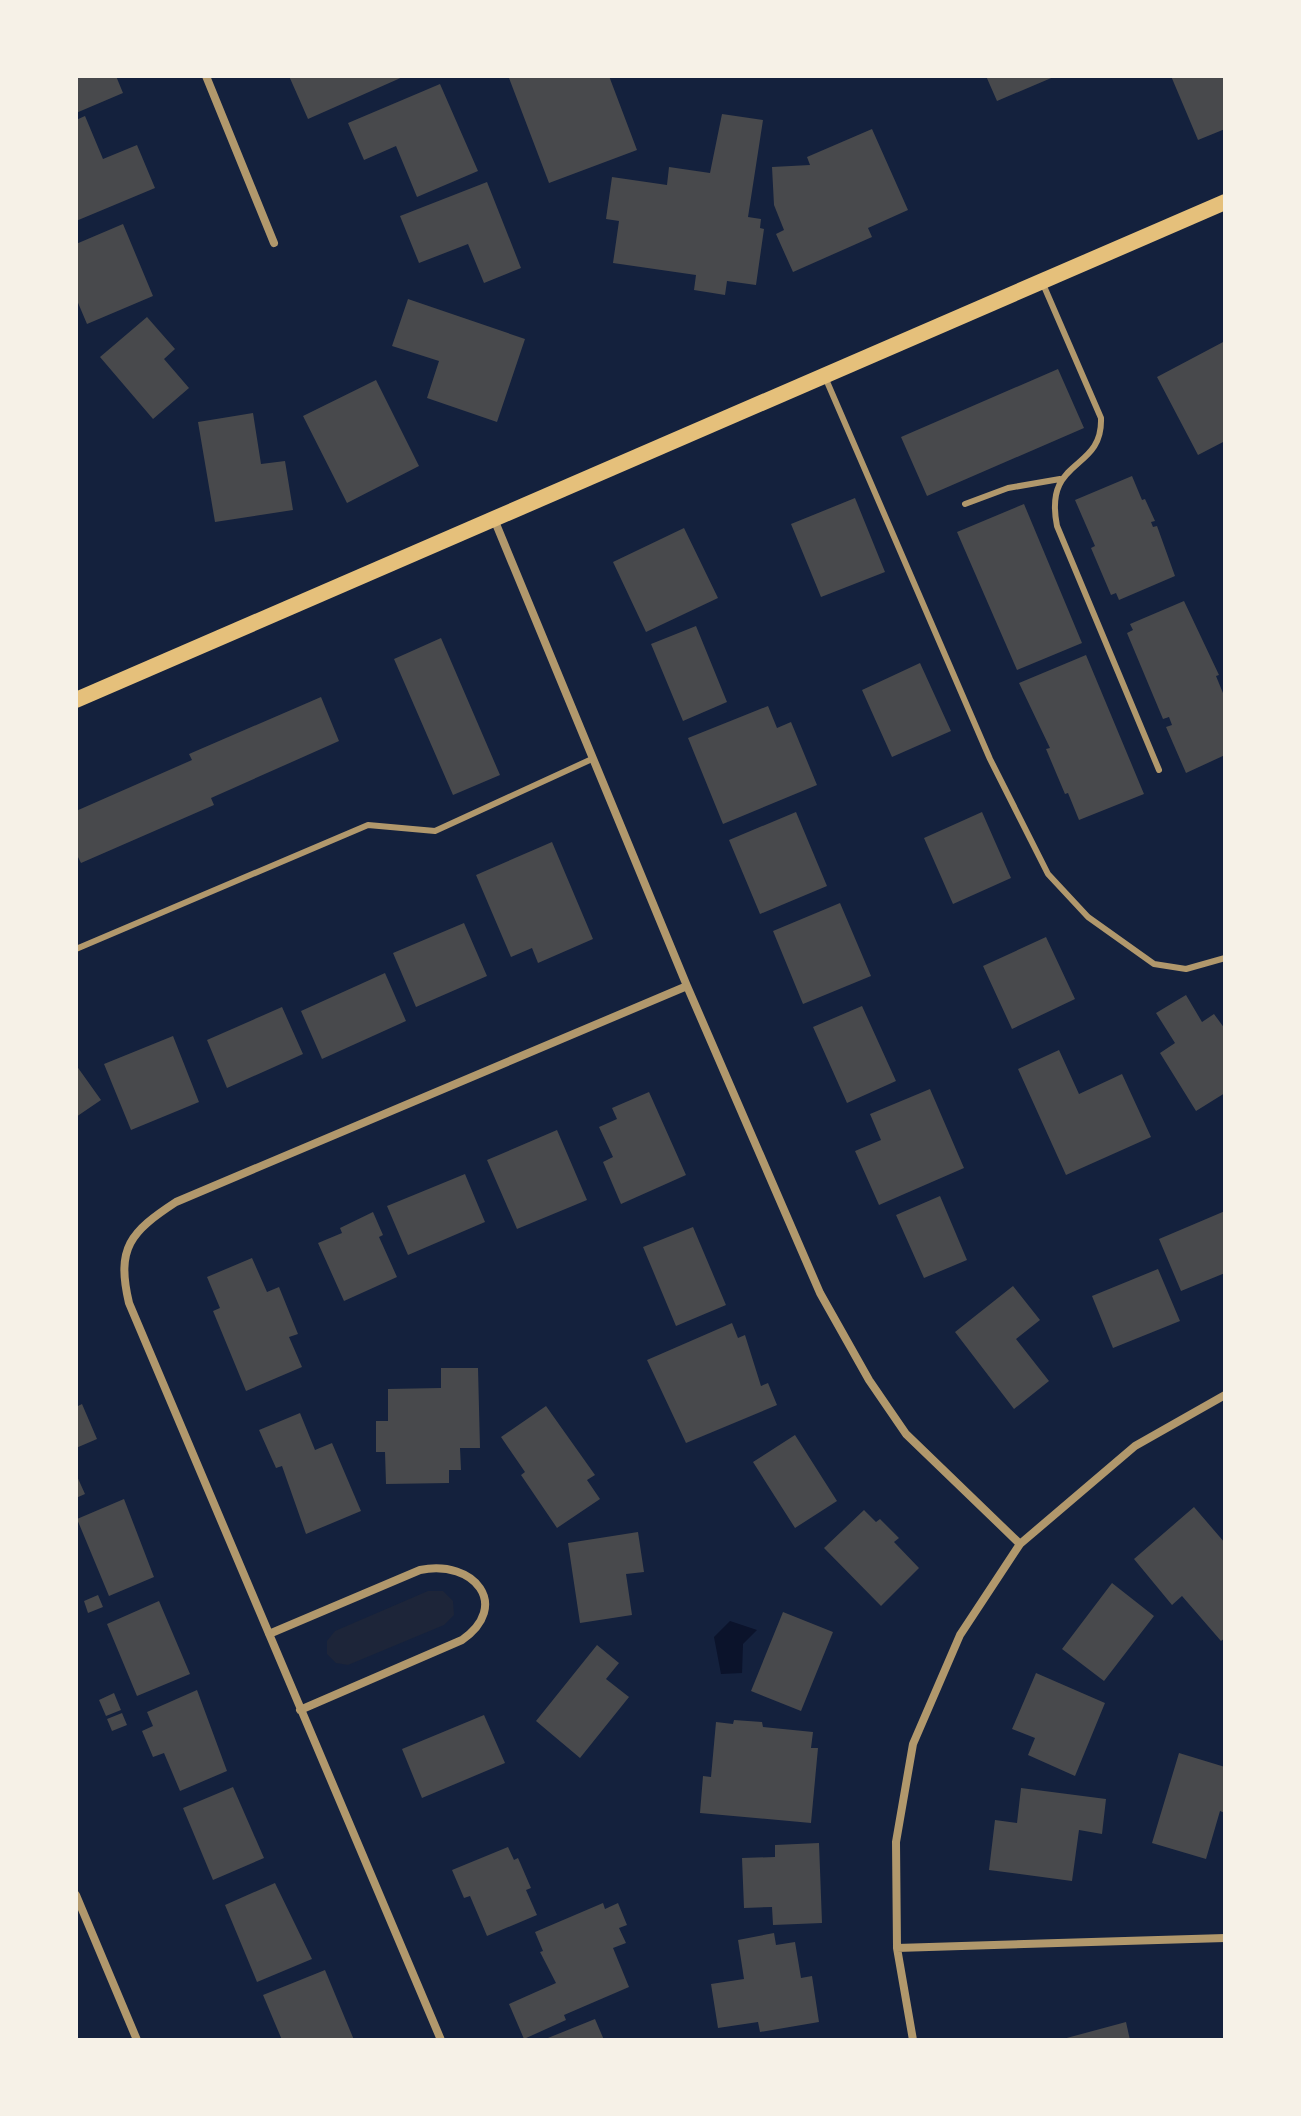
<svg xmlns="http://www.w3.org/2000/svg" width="1301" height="2116" font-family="Georgia,serif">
  <rect width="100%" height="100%" fill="#14213d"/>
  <path fill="#1d2539" d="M428,1591H443L453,1601L454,1615L444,1625L348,1665L336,1663L327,1654V1641L335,1631Z"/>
  <path fill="#0b132b" d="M730,1621L757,1630L743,1644L742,1673L721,1674L714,1637Z"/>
  <path fill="#48494c" d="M76,76H116L123,93L76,113Z
    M289,76H405L308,119Z
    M516,76H609L637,150L549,183L509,78Z
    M986,76H1056L997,101Z
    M1171,76H1225V129L1198,140Z
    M440,84L478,171L417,197L396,146L364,160L348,123Z
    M722,114L763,120L748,217L761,219L760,228L764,229L756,285L727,281L725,295L694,290L696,275L613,263L619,221L606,219L612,177L667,185L669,167L710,173Z
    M85,116L103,159L137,145L155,188L76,221V120Z
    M872,129L908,210L868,228L872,237L793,272L776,234L784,230L774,205L772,167L810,165L807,157Z
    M487,182L521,268L484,283L468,244L419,263L400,216Z
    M123,224L153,296L87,324L76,298V244Z
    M408,299L525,339L497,422L427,398L439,361L392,346Z
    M147,317L175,349L164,359L189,388L153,419L100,357Z
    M1225,341V441L1198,455L1157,377Z
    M1058,369L1084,428L927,496L901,437Z
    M376,380L419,466L347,503L303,416Z
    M253,413L261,464L285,461L293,510L215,522L198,422Z
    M1132,476L1142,500L1145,499L1155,521L1151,522L1153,527L1157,526L1175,576L1119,600L1116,593L1111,595L1091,548L1095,546L1075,500Z
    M855,498L885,572L821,597L791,524Z
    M1024,504L1082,643L1017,670L957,532Z
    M684,528L718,598L646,632L613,562Z
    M1184,601L1219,675L1216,676L1225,698V755L1186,773L1166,727L1172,725L1169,717L1163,719L1127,633L1133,630L1130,624Z
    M696,626L727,702L683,721L651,644Z
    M441,638L500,775L453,795L394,659Z
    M1086,655L1144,794L1079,820L1068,793L1065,794L1046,749L1050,748L1019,683Z
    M920,663L951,731L892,757L862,690Z
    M321,697L339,741L211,798L214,805L81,863L76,853V811L192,760L189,754Z
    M768,706L777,728L791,722L817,785L723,824L688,738Z
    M796,812L827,886L760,914L729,840Z
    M982,812L1011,878L953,904L924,838Z
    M552,842L593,939L538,963L532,948L511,957L476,875Z
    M840,903L871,976L803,1004L773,931Z
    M464,923L487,976L416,1007L393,953Z
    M1046,937L1075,999L1012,1029L983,966Z
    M385,973L406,1021L322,1059L301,1011Z
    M1186,995L1202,1022L1214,1014L1225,1029V1093L1196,1111L1160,1053L1175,1043L1156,1013Z
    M862,1006L896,1081L847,1103L813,1027Z
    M282,1007L303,1054L227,1088L207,1040Z
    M173,1036L199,1102L131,1130L104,1064Z
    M1059,1050L1079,1094L1122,1074L1151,1137L1066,1175L1018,1069Z
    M76,1065L101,1100L76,1117Z
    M930,1089L964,1168L879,1205L855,1151L881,1140L870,1114Z
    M649,1092L686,1175L621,1204L603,1162L613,1157L599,1127L617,1119L612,1108Z
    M557,1130L587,1200L517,1229L487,1160Z
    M465,1174L485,1222L408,1255L387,1206Z
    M940,1196L967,1260L924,1278L896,1215Z
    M1225,1211V1273L1181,1291L1159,1239Z
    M373,1212L383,1235L379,1237L397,1277L344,1301L318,1243L342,1233L340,1228Z
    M693,1227L726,1305L676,1326L643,1247Z
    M252,1258L267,1292L279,1287L298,1334L289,1337L302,1367L246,1391L213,1311L220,1308L207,1277Z
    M1158,1269L1180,1321L1113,1348L1092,1296Z
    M1013,1286L1040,1320L1016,1339L1049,1381L1014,1409L955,1332Z
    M732,1323L738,1338L745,1335L761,1386L768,1383L777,1405L686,1443L647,1360Z
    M441,1368H478L480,1448H460L461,1470H449V1483L386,1484L385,1452H376V1421H388V1389L441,1388Z
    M82,1404L97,1439L76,1448V1407Z
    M546,1406L595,1475L587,1480L600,1499L557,1528L521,1475L525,1472L501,1437Z
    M300,1413L315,1450L332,1443L361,1511L306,1534L282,1466L276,1468L259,1430Z
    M795,1435L837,1501L795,1528L753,1462Z
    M76,1474L85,1494L76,1498Z
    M124,1499L154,1577L109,1596L77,1519Z
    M1194,1507L1225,1543V1638L1221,1641L1182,1596L1172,1605L1134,1559Z
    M864,1510L876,1522L880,1519L899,1538L894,1542L919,1568L881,1606L824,1548Z
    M638,1532L644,1572L626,1574L632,1615L580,1623L568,1543Z
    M1112,1583L1154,1616L1104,1681L1062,1649Z
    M98,1595L103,1607L88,1613L84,1601Z
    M159,1601L190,1674L137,1696L107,1624Z
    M783,1612L833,1632L801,1711L751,1691Z
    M597,1645L619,1663L606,1679L629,1697L580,1758L536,1721Z
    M1036,1673L1105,1703L1075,1776L1028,1755L1035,1738L1012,1729Z
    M197,1690L227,1771L180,1791L164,1753L153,1757L142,1731L153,1726L147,1712Z
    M114,1693L121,1710L106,1716L99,1700Z
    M122,1713L127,1725L112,1731L107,1719Z
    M484,1715L505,1763L422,1798L402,1749Z
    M734,1720L762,1722L763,1727L813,1732L811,1748H818L811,1823L700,1813L703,1776L711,1777L716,1722L733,1724Z
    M1179,1753L1225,1767V1813L1220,1811L1206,1859L1152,1843Z
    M233,1787L264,1858L213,1880L183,1808Z
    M1021,1788L1106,1799L1102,1834L1079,1830L1072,1881L989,1870L995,1820L1017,1823Z
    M819,1843L822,1923L773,1925L772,1907L744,1908L742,1858L775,1857V1845Z
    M508,1847L514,1860L518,1858L531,1888L526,1890L537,1915L487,1936L470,1896L464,1898L452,1870Z
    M275,1883L312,1959L257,1982L225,1905Z
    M603,1903L605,1909L618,1903L627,1925L619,1928L626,1943L613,1948L629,1987L564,2015L566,2020L524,2039L509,2004L556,1983L540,1952L543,1951L535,1932Z
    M774,1933L776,1945L795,1942L801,1978L812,1976L819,2022L760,2032L758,2022L718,2028L711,1984L744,1979L738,1940Z
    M325,1970L354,2040H282L263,1995Z
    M595,2019L604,2040H543Z
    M1126,2022L1130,2040H1063V2039Z"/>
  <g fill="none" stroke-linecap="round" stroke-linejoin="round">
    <path stroke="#b1986c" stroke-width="6" d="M1043,284L1101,418C1103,473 1043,456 1057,526L1159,770
      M825,377L990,759L1048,874L1088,917L1154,964L1186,969L1225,958
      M965,504L1008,488L1060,479
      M76,949L368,825L435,831L592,759"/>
    <path stroke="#b1986c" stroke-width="8" d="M206,76L274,243
      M494,519L687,986L820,1293L869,1380L906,1434L1020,1544
      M269,1634L420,1570C475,1559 511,1606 462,1640L300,1710
      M76,1895L137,2040
      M897,1948L1225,1938
      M441,2040L129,1303C116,1248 130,1232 176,1202L687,986
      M913,2040L897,1948L896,1842L913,1744L960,1635L1020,1544L1135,1446L1225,1395"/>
    <path stroke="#e5c07b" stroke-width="16" d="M76,700L1225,202"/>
  </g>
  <rect width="1301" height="2116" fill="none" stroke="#f6f1e7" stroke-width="156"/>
</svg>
